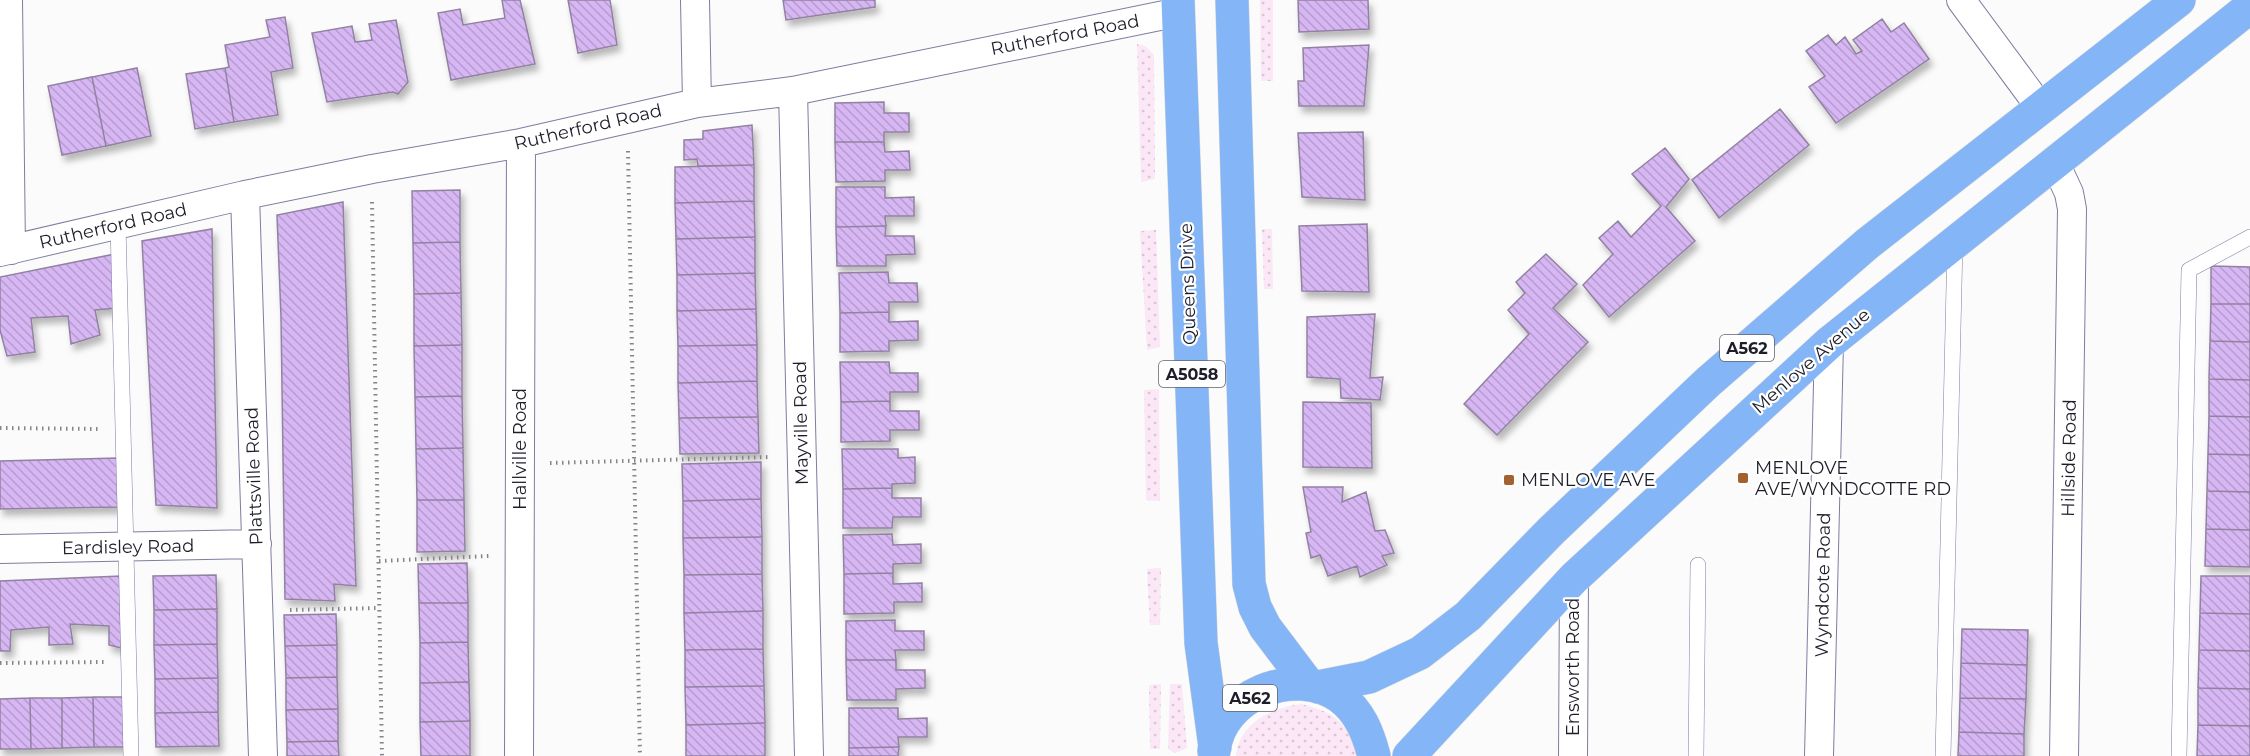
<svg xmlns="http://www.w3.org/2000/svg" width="2250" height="756" font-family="Montserrat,sans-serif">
  <defs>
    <pattern id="grass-dots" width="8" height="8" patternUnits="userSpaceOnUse" patternTransform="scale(1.5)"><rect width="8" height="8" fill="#fbe7f6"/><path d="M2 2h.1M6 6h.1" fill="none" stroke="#d7c6d3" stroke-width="1.8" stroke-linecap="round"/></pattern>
    <pattern id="building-back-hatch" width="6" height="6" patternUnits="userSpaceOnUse" patternTransform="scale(1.5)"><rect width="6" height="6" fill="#d7b6f4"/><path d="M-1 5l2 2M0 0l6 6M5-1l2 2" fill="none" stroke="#b89cd1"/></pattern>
    <filter id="shadow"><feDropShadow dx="3.5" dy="6" stdDeviation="3" flood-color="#0004"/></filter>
  </defs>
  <rect width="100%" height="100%" fill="#fbfbfb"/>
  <path fill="url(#grass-dots)" d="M1260,0H1273V81H1261Z
    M1137,44L1145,46L1154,55L1155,179L1141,182Z
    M1262,229H1272L1273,289H1264Z
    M1156,230L1160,347L1147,350L1140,231Z
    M1159,389L1160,501L1146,500L1144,390Z
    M1161,568L1160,625H1150L1147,569Z
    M1161,684L1160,749H1150L1149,685Z
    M1170,684H1182L1187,748L1175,753L1168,749Z
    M1301,704C1335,712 1348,723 1359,756H1236C1240,722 1272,708 1301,704Z"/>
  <path fill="url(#building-back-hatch)" stroke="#9282a1" stroke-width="1.5" filter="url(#shadow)" d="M502,0H520L535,64L451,80L438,13L460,9L463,25L505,18Z
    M568,0H610L617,45L578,53Z
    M783,0H875V7L786,20Z
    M1298,0H1368L1369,29L1299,32Z
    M285,17L293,68L271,72L278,115L234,122L225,68L229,67L225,45L270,37L266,20Z
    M1882,19L1891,32L1904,23L1929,59L1836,123L1809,87L1825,76L1806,51L1828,35L1836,45L1845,37L1856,54L1862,51L1853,40Z
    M396,20L408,82L398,94L393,92L327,102L312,33L352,26L355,42L372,40L369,24Z
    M1369,45L1364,106H1299L1298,81H1304L1303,48Z
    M137,68L151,136L106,146L92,77Z
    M225,68L234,122L195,129L186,74Z
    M92,77L106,146L62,155L48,86Z
    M884,102V113H909V132H884V142H835V103Z
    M1780,109L1809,145L1719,218L1692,180Z
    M752,125L754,165L698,166L697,159L684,160V140L703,139V131Z
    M1363,132L1365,200L1302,197L1298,133Z
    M835,142H884L885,152L909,151L910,170H885V181L836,182Z
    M1665,148L1689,179L1666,207L1695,241L1609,317L1583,285L1613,254L1599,238L1618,221L1631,237L1661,206L1632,174Z
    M754,165V201L675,203V167Z
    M836,187H885V198L914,197V216H885L886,226L836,227Z
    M460,190V242L413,243L412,191Z
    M754,201L755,237L676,239L675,203Z
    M343,202L356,586L334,584L335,601L285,599L281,317L277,215Z
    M1367,224L1369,292L1302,291L1299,226Z
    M886,226L885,236H914L915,254L886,255V266H837L836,227Z
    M212,229L217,508L156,505L142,241Z
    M755,237V273L677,275L676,239Z
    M460,242L461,293L414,294L413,243Z
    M115,254L118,308L95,310L100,335L71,344L68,316L31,318L35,352L7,356L0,330V277Z
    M1546,254L1577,284L1553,308L1588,342L1497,435L1464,404L1529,334L1508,310L1525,293L1516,282Z
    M2211,266L2250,267V304H2211Z
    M888,272L889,283H917L918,302H889V312L840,313L839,273Z
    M755,273L756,309L677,311V275Z
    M461,293L462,345L414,346V294Z
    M2211,304H2250V342L2210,341Z
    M756,309L757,345L678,346L677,311Z
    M889,312V322L918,321V340L889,341V351L840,352V313Z
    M1375,314L1370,378L1383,377L1380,400L1341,398L1340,379L1307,377V317Z
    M2210,341L2250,342V380L2209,379Z
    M462,345V396L415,397L414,346Z
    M757,345V381L678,383V346Z
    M840,362H889L890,373H918V392H890V401L841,402Z
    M2209,379L2250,380V417L2209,416Z
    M757,381L758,417L679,418L678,383Z
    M462,396L463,448L416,449L415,397Z
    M890,401V411H919V430H890V441L841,442V402Z
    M1303,402L1371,403L1372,468L1303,467Z
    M2209,416L2250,417V455L2208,454Z
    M758,417L759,453L680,454L679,418Z
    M463,448L464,500H417L416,449Z
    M842,449H898V458L915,457V483L892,484V488L843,489Z
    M2208,454L2250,455V492L2207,491Z
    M118,458L119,507L0,509V461Z
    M761,462V499L683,501L682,464Z
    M1303,487H1343L1342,502L1366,492L1375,531L1385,530L1394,553L1382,556L1387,565L1360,577L1357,566L1328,576L1320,555L1311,558L1306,533L1311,532Z
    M892,488V498H921V517H893L892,528H843V489Z
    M2207,491L2250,492V530L2206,529Z
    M761,499L762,537L683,538V501Z
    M417,500H464L465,551L417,552Z
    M2206,529L2250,530V567L2205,566Z
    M892,534L893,545L921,544V563L893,564V573L844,574L843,535Z
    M762,537V574L684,575L683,538Z
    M467,563L468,603H419L418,564Z
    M893,573V584L922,583V602H894V613L844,614V574Z
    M762,574L763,611L684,613V575Z
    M216,575L217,609L154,610L153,576Z
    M121,576V648L109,645V626L70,624L73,644L49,645V627L11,630L10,651H0V581Z
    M2201,576H2250V614L2200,613Z
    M419,603H468V642L420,643Z
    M217,609V644L154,645V610Z
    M763,611V649L685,650L684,613Z
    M2200,613L2250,614V651L2199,650Z
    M336,614L337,645L285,646L284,615Z
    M895,620V631H924V650H895L896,660H846V621Z
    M1962,629L2028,630L2027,665L1961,663Z
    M468,642L469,682L420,683V643Z
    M217,644L218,678L155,679L154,645Z
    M337,645V677L286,678L285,646Z
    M763,649L764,686L685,687V650Z
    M2199,650L2250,651V689L2198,688Z
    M846,660H896V670H925V688L896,689V700H847Z
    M1961,663L2027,665L2026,699L1960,698Z
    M337,677L338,709L286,710V678Z
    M218,678V712L155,713V679Z
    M469,682L470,721L420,722V683Z
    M764,686L765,723L686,725L685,687Z
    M2198,688L2250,689V726L2198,725Z
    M93,697H124L125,747H94Z
    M93,697L94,747L62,748V698Z
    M30,698L31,749H0V699Z
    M30,698H62V748L31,749Z
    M1960,698L2026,699L2024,734L1959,732Z
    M849,708H898V719L927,718V737H898L899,747L849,748Z
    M338,709V741L287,742L286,710Z
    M218,712L219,746L156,747L155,713Z
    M470,721V756H421L420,722Z
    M765,723V756H686V725Z
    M2198,725L2250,726V756H2197Z
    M1959,732L2024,734V756H1958Z
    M338,741L339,756H287V742Z
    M899,747L898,756H849V748Z"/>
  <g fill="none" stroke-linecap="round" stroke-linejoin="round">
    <defs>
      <path id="lane" d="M118,224L131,756
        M1696,756L1698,565
        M1943,756L1955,243
        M2179,756L2189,270L2250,237"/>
      <path id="street" d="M8,0L11,250
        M695,0L697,103
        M1961,0L2040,107
        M793,91L809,756
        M2055,163L2069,193L2072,209L2064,756
        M245,195L263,756
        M0,252L245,195L372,169L521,143L697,103L793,91L1179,12
        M0,549L257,544
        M519,756L521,143
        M1573,756L1574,578
        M1819,756L1829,343"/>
      <path id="highway" d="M1178,0L1201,643L1215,747
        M1232,0L1249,584L1255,607L1265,627L1308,684
        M1318,687L1369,677L1420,653L1468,616L1551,531L1708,382L1867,244L2179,0
        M1214,751C1220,695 1294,665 1340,697C1360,712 1368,733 1374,756
        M1409,756L1574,578L1829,343L2250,7"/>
    </defs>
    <use href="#lane" stroke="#7c7e9f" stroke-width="16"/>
    <use href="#street" stroke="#7c7e9f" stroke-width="30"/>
    <use href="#highway" stroke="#d6d6d9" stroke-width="34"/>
    <path stroke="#84848b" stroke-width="4" stroke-dasharray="1.5 4.5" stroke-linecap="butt" d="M628,151L640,756
      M372,202L382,756
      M0,428L98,429
      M550,463L771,457
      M379,561L489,556
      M290,610L379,608
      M0,663L104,662"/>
    <use href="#lane" stroke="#fff" stroke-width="15"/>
    <use href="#street" stroke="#fff" stroke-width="28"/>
    <use href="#highway" stroke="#84b5f7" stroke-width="33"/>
  </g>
  <g fill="#a46130" stroke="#fff" stroke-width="2">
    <rect x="1737" y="472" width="12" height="12" rx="3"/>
    <rect x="1503" y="474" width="12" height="12" rx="3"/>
  </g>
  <g text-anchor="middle" stroke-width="4.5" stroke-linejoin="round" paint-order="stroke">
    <g fill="#fff" stroke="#62626b" stroke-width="1.5">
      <rect x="1720" y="335" width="54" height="26" rx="4.5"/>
      <rect x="1159" y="361" width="66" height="26" rx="4.5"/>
      <rect x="1223" y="685" width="54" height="26" rx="4.5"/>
    </g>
    <g font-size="16" font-weight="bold" fill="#1e1e2b">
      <text x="1747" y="354">A562</text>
      <text x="1192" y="380">A5058</text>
      <text x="1250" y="704">A562</text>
    </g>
    <g font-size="18" fill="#1e1e2b" stroke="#fff">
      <text transform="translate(1065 35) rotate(-11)" y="6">Rutherford Road</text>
      <text transform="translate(588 127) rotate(-13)" y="6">Rutherford Road</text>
      <text transform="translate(113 226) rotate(-13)" y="6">Rutherford Road</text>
      <text transform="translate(1188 284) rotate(-92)" y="6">Queens Drive</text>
      <text transform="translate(1811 361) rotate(-41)" y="6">Menlove Avenue</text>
      <text transform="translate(801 423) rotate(-91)" y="6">Mayville Road</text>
      <text transform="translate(520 449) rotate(-90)" y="6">Hallville Road</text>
      <text transform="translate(2069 458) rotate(-89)" y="6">Hillside Road</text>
      <text transform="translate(254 476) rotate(-92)" y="6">Plattsville Road</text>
      <text transform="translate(128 547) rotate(-1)" y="6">Eardisley Road</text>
      <text transform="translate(1823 585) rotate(-89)" y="6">Wyndcote Road</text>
      <text transform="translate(1573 667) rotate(-90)" y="6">Ensworth Road</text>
    </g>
    <g font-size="18" fill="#1e1e2b" stroke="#fff" text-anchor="start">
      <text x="1755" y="474">MENLOVE<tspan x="1755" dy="21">AVE/WYNDCOTTE RD</tspan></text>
      <text x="1521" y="486">MENLOVE AVE</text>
    </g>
  </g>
</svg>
